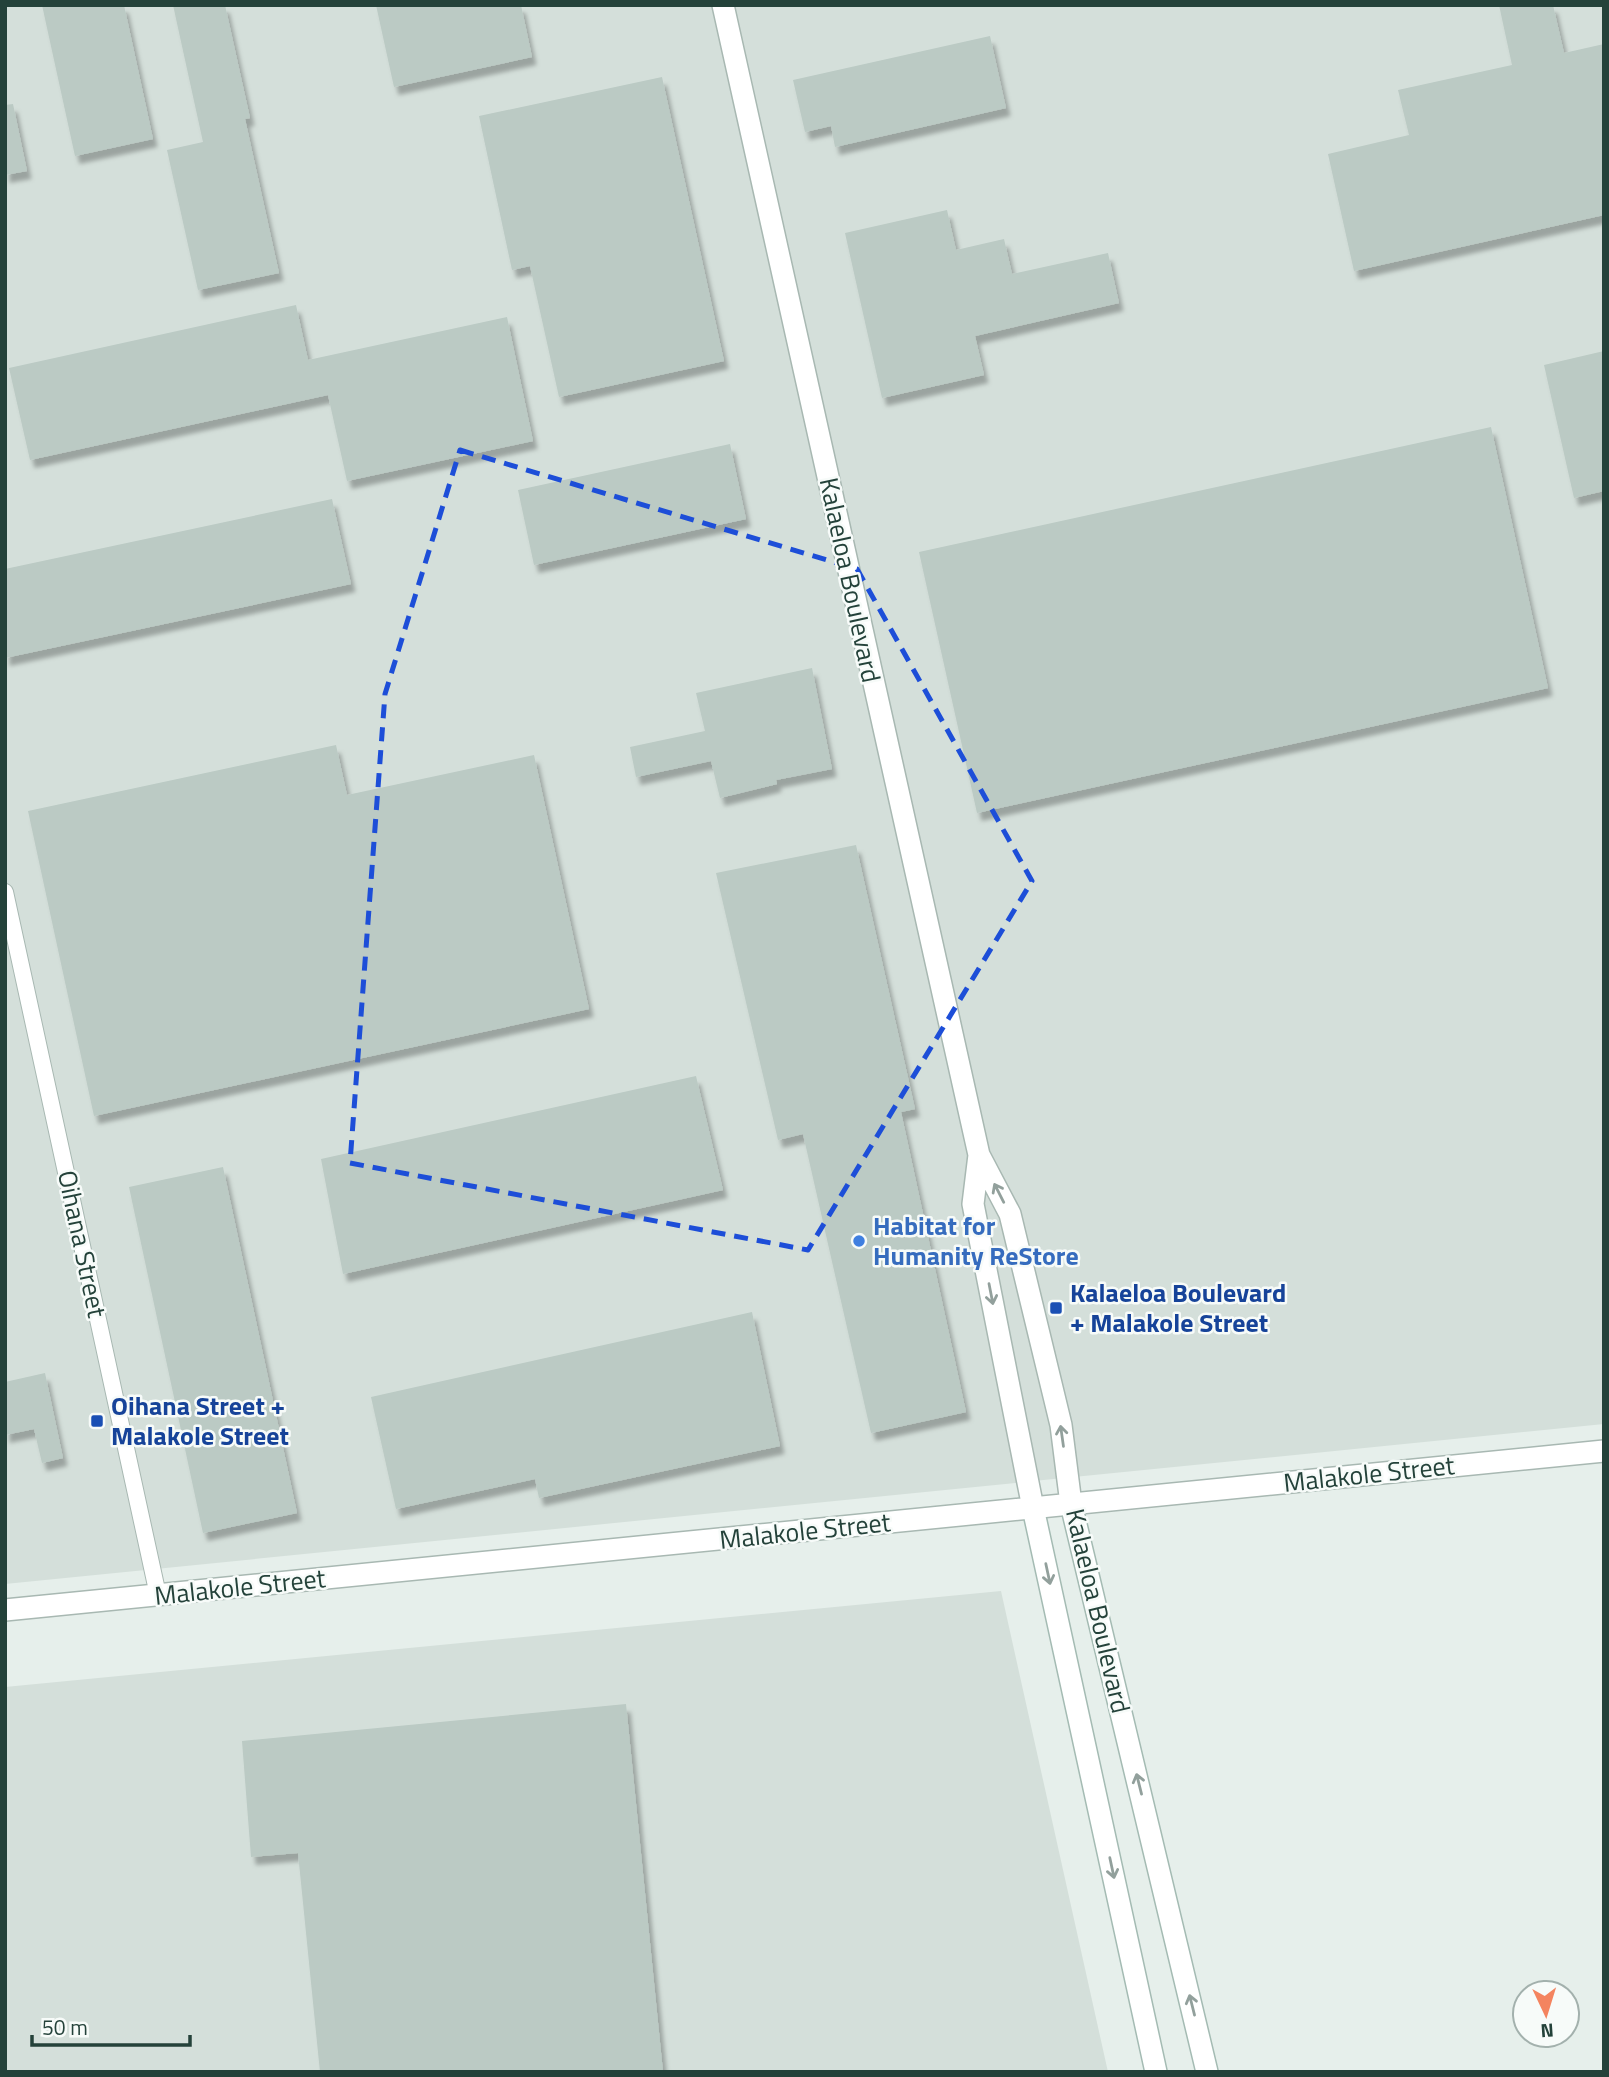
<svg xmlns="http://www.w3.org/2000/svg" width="1609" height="2077" font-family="'Titillium Web',sans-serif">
  <defs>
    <filter id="shadow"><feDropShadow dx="4.5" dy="8" stdDeviation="2" flood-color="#0004"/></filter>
  </defs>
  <rect width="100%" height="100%" fill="#e6efeb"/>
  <path fill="#d4dfda" d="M5,5H1604V1424L5,1584Z
    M1001,1591L1108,2072H5V1687Z"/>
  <path fill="#bbcac4" filter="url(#shadow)" d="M42,5H124L153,139L75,156Z
    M173,5H225L250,118L245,119L279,273L198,290L167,150L203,142Z
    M376,5H521L532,57L394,87Z
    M1499,5H1553L1564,53L1604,44V215L1354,271L1328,154L1409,135L1398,90L1512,65Z
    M990,36L1006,108L835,147L831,126L805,132L793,80Z
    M662,77L724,361L559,397L530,266L512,270L479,116Z
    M13,104L27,171L5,175V105Z
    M947,210L956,250L1004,239L1012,274L1108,253L1119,303L975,336L984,375L882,398L845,233Z
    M296,305L308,360L507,317L533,441L347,481L328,395L30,460L9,368Z
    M1604,351V491L1574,498L1544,365Z
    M1491,427L1548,688L977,813L919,552Z
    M730,444L746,519L534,565L518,490Z
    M332,499L351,584L5,658V569Z
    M812,668L832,769L776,780L777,784L720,798L711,761L636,777L630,747L705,731L696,693Z
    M336,745L347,795L534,755L589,1009L94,1116L28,811Z
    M856,845L915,1109L901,1112L966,1412L871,1433L803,1134L778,1140L716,873Z
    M696,1076L723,1190L343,1274L321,1159Z
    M223,1167L297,1513L203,1533L129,1187Z
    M752,1312L780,1446L539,1498L535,1479L396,1509L371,1397Z
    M45,1373L63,1458L42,1463L34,1429L5,1435V1382Z
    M626,1704L663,2072H320L298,1853L251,1857L242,1741Z"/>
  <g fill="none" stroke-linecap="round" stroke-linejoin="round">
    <defs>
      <path id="minor" d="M5,892L158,1595"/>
      <path id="tertiary" d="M723,5L979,1155L1010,1214L1061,1425L1071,1504
        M979,1155L973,1204L1033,1508
        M5,1610L1604,1451"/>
      <path id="secondary" d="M1071,1504L1207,2072
        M1033,1508L1156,2072"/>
    </defs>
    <use href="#minor" stroke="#a8b8b2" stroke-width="18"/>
    <use href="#tertiary" stroke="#a8b8b2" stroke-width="24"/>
    <use href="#secondary" stroke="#a4bbb3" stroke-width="24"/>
    <use href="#minor" stroke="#fff" stroke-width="16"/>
    <use href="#tertiary" stroke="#fff" stroke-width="21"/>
    <use href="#secondary" stroke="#fff" stroke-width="21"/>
  </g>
  <defs><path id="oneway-shaft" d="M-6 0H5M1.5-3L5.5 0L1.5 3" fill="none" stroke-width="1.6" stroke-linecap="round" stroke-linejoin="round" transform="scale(1.75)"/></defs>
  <g stroke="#92a09c">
    <use href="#oneway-shaft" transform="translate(999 1193) rotate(-117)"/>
    <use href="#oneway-shaft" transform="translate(991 1294) rotate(79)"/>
    <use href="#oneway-shaft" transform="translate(1062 1436) rotate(-98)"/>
    <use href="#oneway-shaft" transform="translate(1048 1574) rotate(78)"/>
    <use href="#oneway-shaft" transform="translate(1139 1784) rotate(-104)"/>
    <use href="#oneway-shaft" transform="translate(1112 1868) rotate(78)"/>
    <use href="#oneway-shaft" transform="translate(1192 2005) rotate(-104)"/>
  </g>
  <path fill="none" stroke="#1d4ed8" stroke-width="5" stroke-dasharray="14 9" stroke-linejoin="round" d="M460,450L857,569L1032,881L808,1250L350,1163L385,694Z"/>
  <circle fill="#3f7fe0" stroke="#f7fbf9" stroke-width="2.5" cx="859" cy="1241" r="7"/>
  <g fill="#1a4fb4" stroke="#f7fbf9" stroke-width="2.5">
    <rect x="1049" y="1301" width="14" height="14" rx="3.5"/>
    <rect x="90" y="1414" width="14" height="14" rx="3.5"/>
  </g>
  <g text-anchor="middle" stroke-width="5" stroke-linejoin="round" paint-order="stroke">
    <g font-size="26" fill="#24423a" stroke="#f7fbf9">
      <text transform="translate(850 580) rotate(78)" y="9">Kalaeloa Boulevard</text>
      <text transform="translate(82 1244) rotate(78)" y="9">Oihana Street</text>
      <text transform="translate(1369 1474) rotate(-6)" y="9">Malakole Street</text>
      <text transform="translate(805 1531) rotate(-6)" y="9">Malakole Street</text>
      <text transform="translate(240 1587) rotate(-6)" y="9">Malakole Street</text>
      <text transform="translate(1098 1611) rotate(77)" y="9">Kalaeloa Boulevard</text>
    </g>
    <g font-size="26" font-weight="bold" fill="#366cbe" stroke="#f7fbf9" text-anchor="start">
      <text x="873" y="1235">Habitat for<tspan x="873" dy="30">Humanity ReStore</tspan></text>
    </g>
    <g font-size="26" font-weight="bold" fill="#164399" stroke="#f7fbf9" text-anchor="start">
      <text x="1070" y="1302">Kalaeloa Boulevard<tspan x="1070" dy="30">+ Malakole Street</tspan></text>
      <text x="111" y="1415">Oihana Street +<tspan x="111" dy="30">Malakole Street</tspan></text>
    </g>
  </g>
  <rect width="1609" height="2077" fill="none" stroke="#24423a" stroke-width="14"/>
  <g transform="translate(1546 2014) rotate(176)"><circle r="33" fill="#f7fbf9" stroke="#a3b1ad" stroke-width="2"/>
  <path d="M0-5L12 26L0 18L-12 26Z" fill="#f4845f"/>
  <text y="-10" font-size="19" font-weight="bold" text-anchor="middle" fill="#24423a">N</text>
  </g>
  <path d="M32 2035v10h158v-10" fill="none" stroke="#24423a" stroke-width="3.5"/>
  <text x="42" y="2035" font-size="21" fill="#24423a" stroke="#f7fbf9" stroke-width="5" paint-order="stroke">50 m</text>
</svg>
